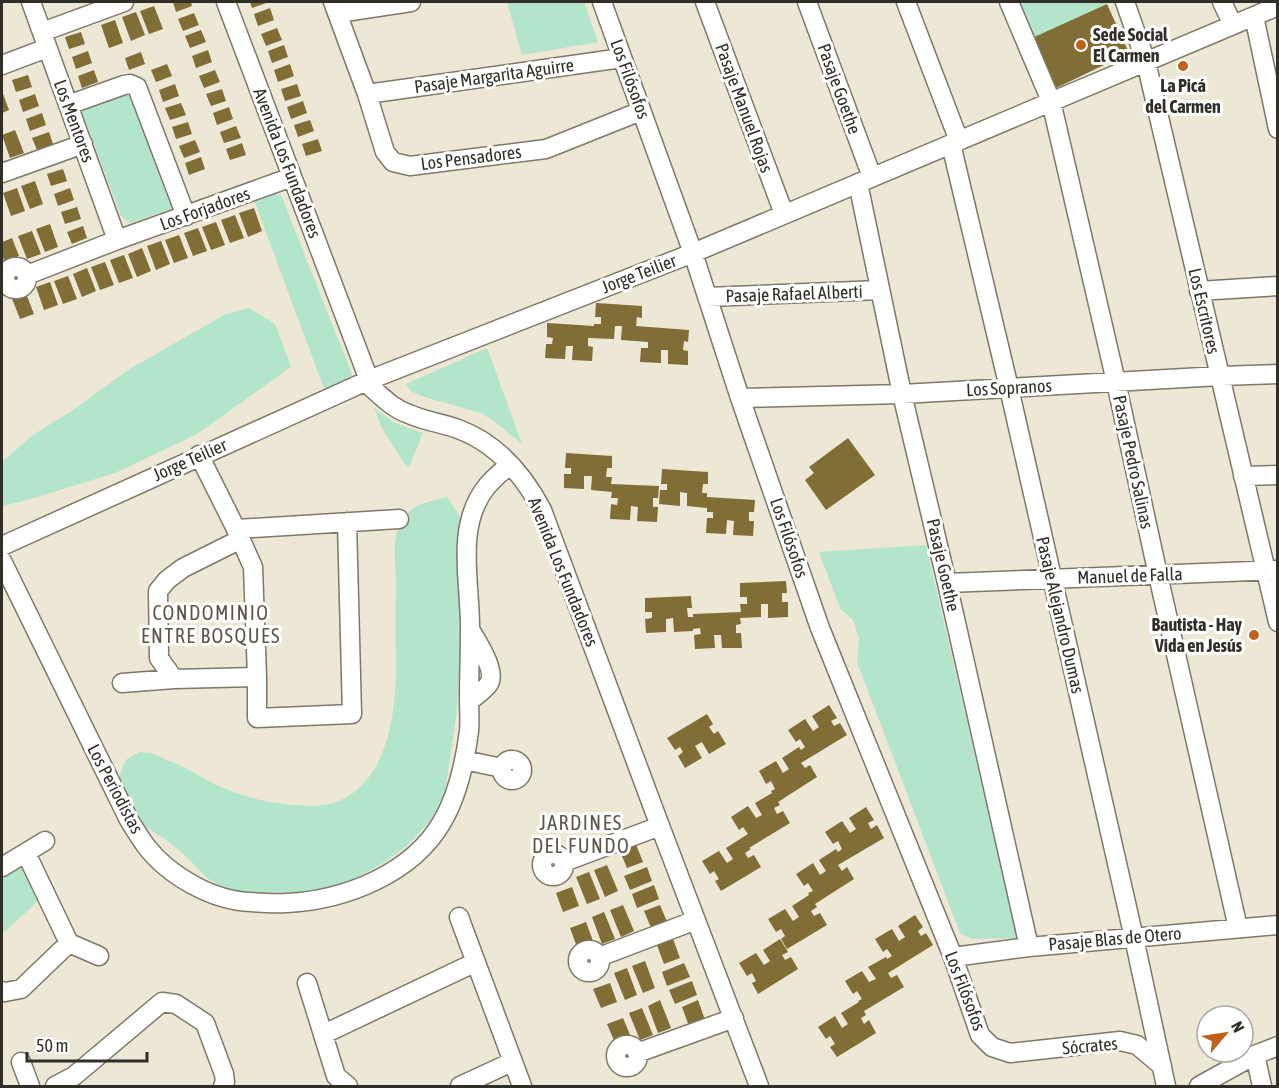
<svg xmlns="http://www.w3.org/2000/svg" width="1279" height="1088" font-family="'Asap Condensed',sans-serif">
  <rect width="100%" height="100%" fill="#ede7d5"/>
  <path fill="#b2e5ca" d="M507,2H584L598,42L522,55Z
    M1016,2H1106L1107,4L1032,38Z
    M134,91L175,207L131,223L121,216L82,112C93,97 118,96 134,91Z
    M271,193L281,195L352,374L348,381L325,391L254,200Z
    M249,308L275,324L291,367L197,434L115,473L27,500L2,506V462L33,435L76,408L128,370L226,314Z
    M487,348L522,444L495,422L481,413L421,396L411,391L406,384Z
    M374,408L393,422L423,433L409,467L404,463L383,430Z
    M447,497L460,517L457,551L461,642L456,718L445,791L438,807L429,822L407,846L383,863L358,877L332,887L303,893L273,892L259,894L245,893L232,890L219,885L207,878L189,859L169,842L139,822L120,789L119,779L124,763L128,758L140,752L152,753C162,759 174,762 185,768C197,774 209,782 221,787C244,797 268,803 292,805C306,806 319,807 333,803C391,785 397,704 396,654C395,629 396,605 396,581C396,561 391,541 401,522C412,503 428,502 447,497Z
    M926,545L1017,938L971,939L960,933L857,662L859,638L853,620L840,608L819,552Z
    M22,863L37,902L2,934V874Z"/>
  <path fill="#816e36" d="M173,2H191L192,6L176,12Z
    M250,2H269L252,8Z
    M1107,4L1129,53L1054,89L1032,38Z
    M154,6L163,29L149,34L140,11Z
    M270,8L274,20L258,26L254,14Z
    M136,12L145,35L131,41L122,17Z
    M194,13L199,25L183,31L178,19Z
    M115,20L123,43L109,48L101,25Z
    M277,28L282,40L266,46L261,34Z
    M201,30L206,42L190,48L185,36Z
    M81,32L85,44L69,49L65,37Z
    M284,45L288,57L272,63L268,51Z
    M208,50L212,62L196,68L192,56Z
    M88,51L92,63L76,69L72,57Z
    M141,52L145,64L129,70L125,58Z
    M167,64L172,76L156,82L151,70Z
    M290,64L294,76L278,82L274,70Z
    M94,70L98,82L82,88L78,76Z
    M215,70L220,82L204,88L199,76Z
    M28,75L32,87L16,92L12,80Z
    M175,84L179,96L163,102L159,90Z
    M297,84L301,96L285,101L281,89Z
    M222,89L226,101L211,106L206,94Z
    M2,91L9,110L2,113Z
    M35,94L39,106L23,112L19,100Z
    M303,101L307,113L291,119L287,107Z
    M181,103L186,115L170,120L165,108Z
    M229,107L233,119L217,125L213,113Z
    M42,113L46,125L30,131L26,119Z
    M310,120L314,131L298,137L294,125Z
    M188,122L192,134L176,139L172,127Z
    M236,126L241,138L224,143L220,132Z
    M15,130L24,153L10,158L2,135Z
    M49,132L53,144L37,150L32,138Z
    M318,139L322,151L306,156L302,144Z
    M195,140L200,152L184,158L179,146Z
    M242,143L246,155L230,160L226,149Z
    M201,157L205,169L189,175L185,163Z
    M63,169L67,181L51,186L47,174Z
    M35,181L43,204L30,209L21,186Z
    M17,188L25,211L11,216L3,193Z
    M70,188L74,200L58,206L54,194Z
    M77,207L81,219L65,224L61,212Z
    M254,208L262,231L248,237L239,213Z
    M235,215L244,238L230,243L221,220Z
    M216,222L225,245L211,250L202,227Z
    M50,224L58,247L45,252L36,229Z
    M83,226L87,238L72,244L67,232Z
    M198,228L207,251L193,256L184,233Z
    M32,231L41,254L27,259L18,236Z
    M179,235L188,258L174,263L165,240Z
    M12,238L19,256L4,261L2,253V242Z
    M161,241L170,264L156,270L147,246Z
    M142,248L151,271L137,277L128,254Z
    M124,255L133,278L119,283L110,260Z
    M105,262L114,285L100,290L91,267Z
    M87,268L96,291L82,297L73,274Z
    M68,276L77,299L63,304L54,281Z
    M50,282L58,305L44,310L36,287Z
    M25,291L34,314L20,319L11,296Z
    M596,303L642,306V318L637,317L636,326L689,330L688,342L684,341L683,350L688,351V365L668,364V350H661V363L640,362L641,348H648V342L621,340L622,326H615L614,339L588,338V346L593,347L592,361L572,360L573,346H566L565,359L545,358L546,344H552L553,338L547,337V323L594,326V324H601V317H595Z
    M848,438L875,475L826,510L805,480L814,473L809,467Z
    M566,453L612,456V468H607L606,477H612L611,484L659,486L658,498H653V507H658L657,522L637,521L638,507L631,506L630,520L610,519L611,504L617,505L618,498H611L612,492L591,490L592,476H584V489L564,488V474H571V468H565Z
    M662,469L708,472V484H703L702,493H707V497L755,500L754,512H749V521H754L753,536L733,535L734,521L727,520L726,534L706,533L707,518H713V512H707V508L687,506V493L680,492V506L659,504L660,490H667V484H661Z
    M786,581L787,593H782V602H788V617L768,618V604H761V617L740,618L741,624L736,625V633H741L742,648H722L721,635H714L715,648L695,649L694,635L701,634L700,628L693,629V631L674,632L673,618L666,619V632L646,633L645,619L652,618V612H645V598L691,596L692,608H687L688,617H693V614L741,612L740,604H747V597H740V583Z
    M829,705L837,718L831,721L834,726L840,723L847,735L801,763L805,768L810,765L817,777L778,802L780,805L774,808L777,814L783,811L790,823L749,848L751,849L745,853L748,858L754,855L761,867L721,891L715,881L719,879L714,871L710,874L702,861L719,851L727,863L733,859L726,848L748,834L743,827L739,830L731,817L748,806L756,818L762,815L755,803L772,793L771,791L775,789L771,781L766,784L759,771L776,761L783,773L789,769L782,758L799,747L801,750L805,747L800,739L796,742L788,730L805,719L813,731L819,727L812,716Z
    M707,714L713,724L709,727L714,734L718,731L726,744L709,754L702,742L695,746L702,758L685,768L678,756L683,752L680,747L675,750L667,738Z
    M866,807L874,820L868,823L871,829L877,825L884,838L838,865L842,871L847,867L854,879L815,904L817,907L811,911L814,916L820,913L827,925L787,949L781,939L785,936L781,929L776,932L768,919L785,909L793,921L799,917L792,906L809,895L808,893L813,891L808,883L804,886L796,874L813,863L820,875L826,871L819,860L836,849L838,852L842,849L838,841L833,844L825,832L842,821L850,833L856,829L849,818Z
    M635,842L643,862L627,868L619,849Z
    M607,865L618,891L605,897L594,870Z
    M647,867L652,881L630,890L624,876Z
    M589,872L600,899L587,904L576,877Z
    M654,885L659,899L637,908L632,894Z
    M572,887L579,906L563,912L556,893Z
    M623,905L634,931L621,937L610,910Z
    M660,905L668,924L652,930L644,911Z
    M604,912L615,939L602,944L592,917Z
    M915,915L923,927L918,931L921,936L926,933L933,945L888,973L891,978L897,975L904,987L864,1011L866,1015L861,1018L864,1024L869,1020L876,1033L837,1057L830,1047L835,1044L830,1036L826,1039L818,1027L835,1016L842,1028L848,1024L841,1013L859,1002L858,1001L862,999L857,991L853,994L845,981L862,971L869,982L876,979L868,967L886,957L887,959L892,956L887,949L883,952L875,939L892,929L899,941L905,937L898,926Z
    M586,922L593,941L577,947L570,928Z
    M673,939L680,958L664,964L657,945Z
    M780,939L788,952L782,955L785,960L791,957L798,969L758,994L752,983L756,981L752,973L747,976L739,963L756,953L764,965L770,961L763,950Z
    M645,961L655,988L643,993L632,966Z
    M684,963L690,977L667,986L662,972Z
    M627,968L637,995L625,1000L614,973Z
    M692,981L697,995L675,1004L669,990Z
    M610,983L617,1002L601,1008L593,989Z
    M660,1000L671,1028L658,1033L648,1006Z
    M698,1000L705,1020L689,1026L682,1007Z
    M642,1008L653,1035L640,1040L629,1013Z
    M623,1018L631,1037L615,1043L607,1024Z"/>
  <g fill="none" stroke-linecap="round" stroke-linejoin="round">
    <defs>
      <path id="minor" d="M31,2L117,240
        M226,2L372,388C383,398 394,409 409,414C424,421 442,423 458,429C496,443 523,474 542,510L660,826L759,1086
        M333,2L367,94L385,152L393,162L410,166L546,149L641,111
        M602,2L693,253L740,398L820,628L953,957L980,1035L992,1047L1010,1053L1120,1041L1137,1045L1162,1066
        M705,2L784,214
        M807,2L872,177
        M906,2L959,141
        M1009,2L1051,101L1116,382L1158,575L1238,928
        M1125,2L1146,62L1278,622
        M1222,2L1233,25
        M338,13L411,2
        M1254,16L1278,129
        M42,32L124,2
        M2,65L47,48
        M367,94L622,58
        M68,105L124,85L130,84L137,87L186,216
        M951,144L1009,388L1134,938L1166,1086
        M2,173L83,144
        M858,183L902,394L947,583L1029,947
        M5 278a11 11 0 1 1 22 0a11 11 0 1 1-22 0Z
        M27,275L117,240L292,177
        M1199,291L1278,286
        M707,297L880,290
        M740,398L902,394L1220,376L1278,374
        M199,455L236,529L253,567L257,677V718L352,714L347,522
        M1243,476L1278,475
        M236,529L399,519
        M241,539L183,568L167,580L158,591L159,658L174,679L257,677
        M2,546L369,380L693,253L1278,6
        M2,561L129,820C134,828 140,838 146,846C169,876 213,901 251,902C263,903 275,904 287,903C345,900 412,874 442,822C458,795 465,762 469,731C470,721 469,710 469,699C469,677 470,654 470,631C471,583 454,527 487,486C494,478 502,471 510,465
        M947,583L1276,570
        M122,683L174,679
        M469,702C475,696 482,692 488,685C498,673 478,643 471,631
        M464,760L502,768
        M502 770a10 10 0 1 1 20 0a10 10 0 1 1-20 0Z
        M26,853L69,943L99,956
        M542 865a11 11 0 1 1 22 0a11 11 0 1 1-22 0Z
        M564,862L660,826
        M2,867L45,841
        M459,917L522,1086
        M578 961a11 11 0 1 1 22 0a11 11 0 1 1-22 0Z
        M599,957L696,920
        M953,957L1029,947L1278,925
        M307,983L336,1076L348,1086
        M2,991L5,992L21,989L69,943
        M324,1034L476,962
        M616 1056a11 11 0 1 1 22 0a11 11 0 1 1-22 0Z
        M637,1053L734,1018
        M1255,1055L1262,1086
        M21,1062L30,1086
        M55,1086L74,1076L162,1002L176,1004L205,1023L224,1074L225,1082L223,1086
        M460,1086L512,1062
        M1199,1086L1255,1055L1278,1046"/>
    </defs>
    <use href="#minor" stroke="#7e7869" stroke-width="21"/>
    <use href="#minor" stroke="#fff" stroke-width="18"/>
  </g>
  <g fill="#c0611a" stroke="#fff" stroke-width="2">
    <circle cx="1081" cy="45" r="6"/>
    <circle cx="1183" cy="66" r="6"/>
    <circle cx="1254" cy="635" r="6"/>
  </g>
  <g text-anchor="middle" stroke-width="6" stroke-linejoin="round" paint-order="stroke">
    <g font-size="18" font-weight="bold" fill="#312e27" stroke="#fff" text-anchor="start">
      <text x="1093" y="41">Sede Social<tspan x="1093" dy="21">El Carmen</tspan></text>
      <text x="1183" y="92" text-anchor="middle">La Picá<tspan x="1183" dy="21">del Carmen</tspan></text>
      <text x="1242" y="631" text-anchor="end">Bautista - Hay<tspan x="1242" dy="21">Vida en Jesús</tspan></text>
    </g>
    <g font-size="18" fill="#312e27" stroke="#fff">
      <text transform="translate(494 76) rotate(-8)" y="6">Pasaje Margarita Aguirre</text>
      <text transform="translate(630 79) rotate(70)" y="6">Los Filósofos</text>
      <text transform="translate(839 89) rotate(70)" y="6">Pasaje Goethe</text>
      <text transform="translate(744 108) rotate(70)" y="6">Pasaje Manuel Rojas</text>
      <text transform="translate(74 121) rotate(70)" y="6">Los Mentores</text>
      <text transform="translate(471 158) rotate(-7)" y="6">Los Pensadores</text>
      <text transform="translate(287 163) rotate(69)" y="6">Avenida Los Fundadores</text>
      <text transform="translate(205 209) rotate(-20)" y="6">Los Forjadores</text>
      <text transform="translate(639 274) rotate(-21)" y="6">Jorge Teilier</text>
      <text transform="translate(794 294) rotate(-2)" y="6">Pasaje Rafael Alberti</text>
      <text transform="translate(1204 311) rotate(77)" y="6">Los Escritores</text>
      <text transform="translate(1009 388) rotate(-3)" y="6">Los Sopranos</text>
      <text transform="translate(190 460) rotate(-24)" y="6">Jorge Teilier</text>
      <text transform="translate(1133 462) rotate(78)" y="6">Pasaje Pedro Salinas</text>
      <text transform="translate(789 538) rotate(71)" y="6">Los Filósofos</text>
      <text transform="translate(943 565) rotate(77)" y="6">Pasaje Goethe</text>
      <text transform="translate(563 572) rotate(68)" y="6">Avenida Los Fundadores</text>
      <text transform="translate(1130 576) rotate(-2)" y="6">Manuel de Falla</text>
      <text transform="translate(1060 615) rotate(77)" y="6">Pasaje Alejandro Dumas</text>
      <text transform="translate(115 789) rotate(62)" y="6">Los Periodistas</text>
      <text transform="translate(1115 939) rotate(-5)" y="6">Pasaje Blas de Otero</text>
      <text transform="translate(965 991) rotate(69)" y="6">Los Filósofos</text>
      <text transform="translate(1090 1046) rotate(-5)" y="6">Sócrates</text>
    </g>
    <g font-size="20" letter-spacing="1.5" fill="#5a5546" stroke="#fff">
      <text x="211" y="620">CONDOMINIO<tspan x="211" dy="23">ENTRE BOSQUES</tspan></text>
      <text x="581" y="830">JARDINES<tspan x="581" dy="23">DEL FUNDO</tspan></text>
    </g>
  </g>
  <rect width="1279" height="1088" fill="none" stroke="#312e27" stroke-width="6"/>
  <g transform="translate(1225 1034) rotate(61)"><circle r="28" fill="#ffffff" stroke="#adaba9" stroke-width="1.5"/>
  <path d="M0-4.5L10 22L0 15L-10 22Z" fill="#c0611a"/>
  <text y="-9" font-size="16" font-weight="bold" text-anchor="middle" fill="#312e27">N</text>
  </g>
  <path d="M27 1052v9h120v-9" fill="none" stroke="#312e27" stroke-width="3"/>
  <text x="36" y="1052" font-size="18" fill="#312e27" stroke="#ffffff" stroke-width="4.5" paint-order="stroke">50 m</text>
</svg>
